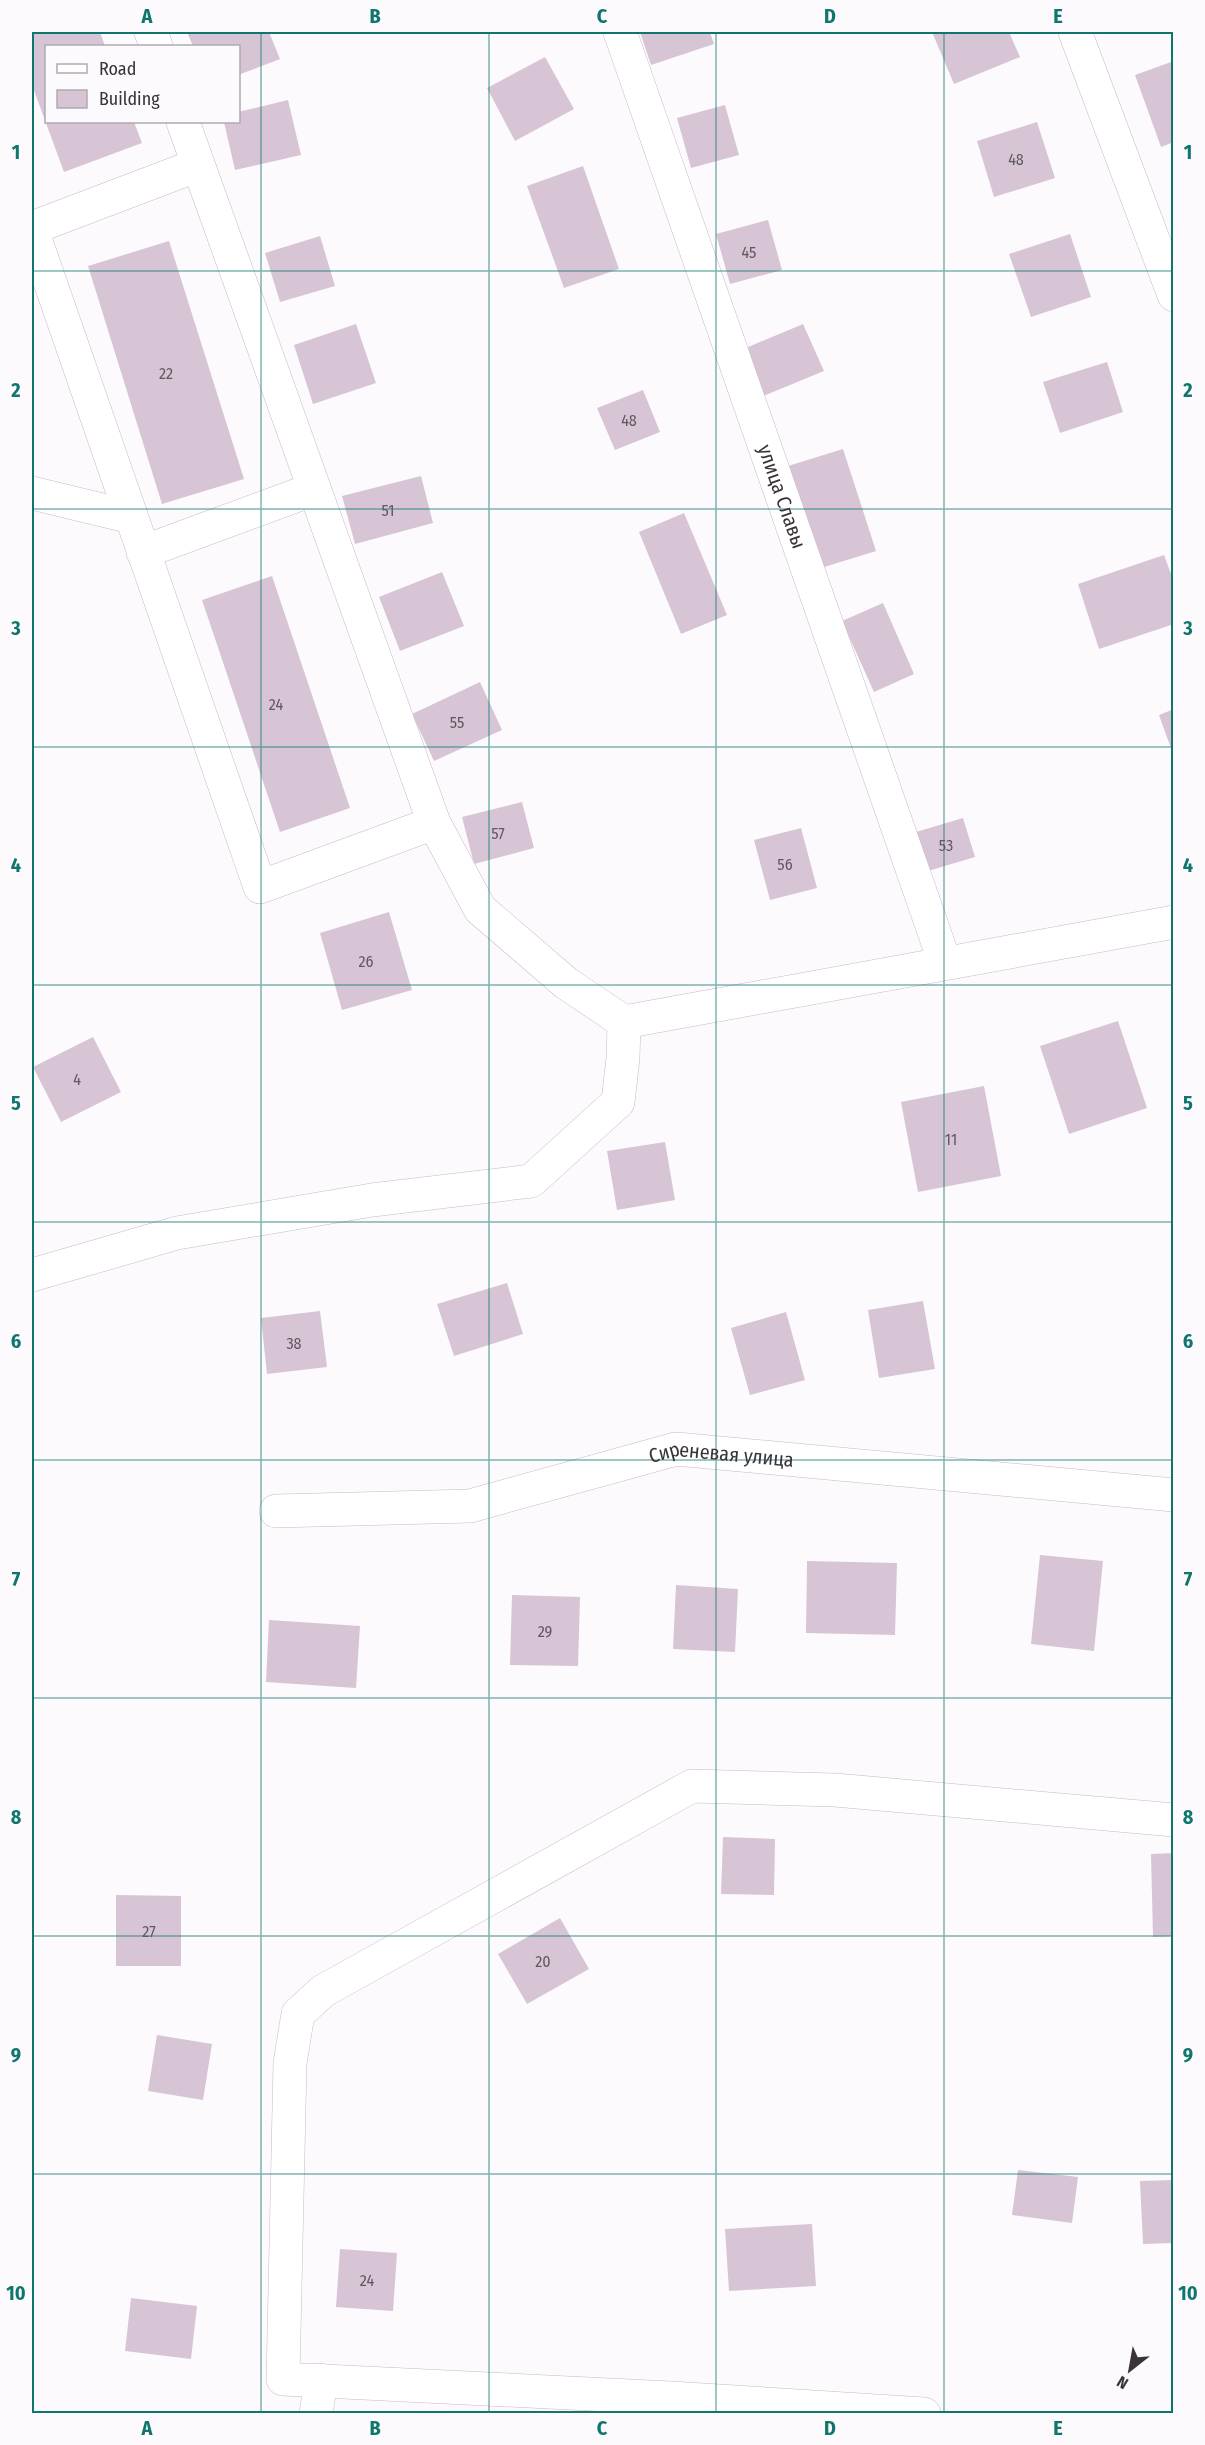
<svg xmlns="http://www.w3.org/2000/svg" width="1205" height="2445" font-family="'Fira Sans Condensed',sans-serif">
  <rect width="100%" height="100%" fill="#fdfafd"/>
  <path fill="#d7c5d6" d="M32,32H100L105,46H46V122H134L142,143L64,172L32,85Z
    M187,32H269L280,59L238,75V46H193Z
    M640,32H710L714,44L651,65Z
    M932,32H1009L1020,57L954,84Z
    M545,57L574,109L515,141L487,88Z
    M1174,61V142L1161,147L1135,75Z
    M288,100L301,155L235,170L224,122H238V112Z
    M725,105L739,155L691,168L677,118Z
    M1037,122L1055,178L994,197L977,141Z
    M583,166L619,269L564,288L527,186Z
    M768,220L782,270L730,284L716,234Z
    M1070,234L1091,297L1031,317L1009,254Z
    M320,236L335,286L280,302L265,253Z
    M169,241L244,479L162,504L88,266Z
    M356,324L376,383L313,404L294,345Z
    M803,324L824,371L761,397L741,350Z
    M1107,362L1123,412L1060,433L1043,382Z
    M643,390L660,432L615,450L597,408Z
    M843,449L876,551L821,568L788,466Z
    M421,476L433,523L355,544L342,496Z
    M684,513L727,615L681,634L639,532Z
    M1164,555L1174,582V624L1099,649L1078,584Z
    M442,572L464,626L400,651L379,597Z
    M272,576L350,808L280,832L202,600Z
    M883,603L914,674L874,692L842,621Z
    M480,682L502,730L434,761L412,714Z
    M1174,709V754H1173L1159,715Z
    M522,802L534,848L474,864L462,817Z
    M963,818L975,857L928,871L916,832Z
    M801,828L817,888L770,900L754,840Z
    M389,912L412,990L342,1010L320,933Z
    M1118,1021L1147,1108L1069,1134L1040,1046Z
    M93,1037L121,1092L61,1122L33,1067Z
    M984,1086L1001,1176L918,1192L901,1102Z
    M665,1142L675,1200L617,1210L607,1151Z
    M507,1283L523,1334L454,1356L437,1304Z
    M923,1301L935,1369L879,1378L868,1310Z
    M320,1311L327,1367L267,1374L261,1318Z
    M786,1312L805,1380L750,1395L731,1328Z
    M1040,1555L1103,1561L1094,1651L1031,1644Z
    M807,1561L897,1563L895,1635L806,1633Z
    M676,1585L738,1589L735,1652L673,1649Z
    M512,1595L580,1597L578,1666L510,1665Z
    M269,1620L360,1626L356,1688L266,1682Z
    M723,1837L775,1839L774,1895L721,1894Z
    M1174,1853V1936L1153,1937L1151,1854Z
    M116,1895L181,1896V1966H116Z
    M560,1918L589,1969L527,2004L498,1954Z
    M157,2035L212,2044L203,2100L148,2091Z
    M1018,2170L1078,2177L1072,2223L1012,2215Z
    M1174,2180V2243L1143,2244L1140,2181Z
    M812,2224L816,2286L729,2291L725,2229Z
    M340,2249L397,2253L393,2311L336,2307Z
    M131,2298L197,2306L191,2359L125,2351Z"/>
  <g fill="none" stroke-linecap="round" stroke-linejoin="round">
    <defs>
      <g id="minor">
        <path d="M151,32L156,46"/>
        <path id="s1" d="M620,32L945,963"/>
        <path d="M1075,32L1174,295"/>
        <path d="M183,122L434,823L480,909L566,983L624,1022L1174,922"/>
        <path d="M32,228L198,165"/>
        <path d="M32,230L260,887L434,823"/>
        <path d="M32,493L131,517"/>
        <path d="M143,552L314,489"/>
        <path d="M32,1275L177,1233L372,1200L531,1181L618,1102L623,1058L624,1022"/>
        <path id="s2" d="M276,1511L470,1506L676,1449L1174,1495"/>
        <path d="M316,2414L321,2380"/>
        <path d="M924,2414L671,2398L283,2379L290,2063L298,2014L323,1991L692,1786L835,1790L1174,1820"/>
      </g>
    </defs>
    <use href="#minor" stroke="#cab8c9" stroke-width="34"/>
    <use href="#minor" stroke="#fff" stroke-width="33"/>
  </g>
  <path fill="none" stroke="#0f766e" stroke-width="1.5" stroke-opacity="0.55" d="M261,32V2414M489,32V2414M716,32V2414M944,32V2414M32,271H1174M32,509H1174M32,747H1174M32,985H1174M32,1222H1174M32,1460H1174M32,1698H1174M32,1936H1174M32,2174H1174"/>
  <g text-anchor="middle" stroke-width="4.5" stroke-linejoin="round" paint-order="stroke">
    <g font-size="16" fill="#615861">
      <text x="1016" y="165">48</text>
      <text x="749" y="258">45</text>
      <text x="166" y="379">22</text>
      <text x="629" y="426">48</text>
      <text x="388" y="516">51</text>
      <text x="276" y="710">24</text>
      <text x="457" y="728">55</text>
      <text x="498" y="839">57</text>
      <text x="946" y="851">53</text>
      <text x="785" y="870">56</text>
      <text x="366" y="967">26</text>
      <text x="77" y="1085">4</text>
      <text x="951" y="1145">11</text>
      <text x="294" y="1349">38</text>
      <text x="545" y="1637">29</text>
      <text x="149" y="1937">27</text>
      <text x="543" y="1967">20</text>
      <text x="367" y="2286">24</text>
    </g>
    <g font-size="20" fill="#3a333a" stroke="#fdfafd">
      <text dy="7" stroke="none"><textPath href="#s1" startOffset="492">улица Славы</textPath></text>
      <text dy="7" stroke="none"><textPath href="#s2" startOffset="453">Сиреневая улица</textPath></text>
    </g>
  </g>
  <rect width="1205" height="2445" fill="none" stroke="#fdfafd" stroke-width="66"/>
  <rect x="45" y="45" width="195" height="78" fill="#fdfafd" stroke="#afaaaf" stroke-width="1.5"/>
  <rect x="57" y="64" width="30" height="9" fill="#ffffff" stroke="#afaaaf" stroke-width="1.5"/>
  <text x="99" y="75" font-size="18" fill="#3a333a">Road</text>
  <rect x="57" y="90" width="30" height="18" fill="#d7c5d6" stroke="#afaaaf" stroke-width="1.5"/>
  <text x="99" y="105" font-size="18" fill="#3a333a">Building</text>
  <g transform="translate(1130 2370) rotate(211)" stroke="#fdfafd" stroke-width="4.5" paint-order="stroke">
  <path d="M0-4.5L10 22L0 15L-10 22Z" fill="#3a333a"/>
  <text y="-9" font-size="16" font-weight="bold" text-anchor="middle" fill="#3a333a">N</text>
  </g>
  <rect x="33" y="33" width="1139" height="2379" fill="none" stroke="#0f766e" stroke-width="2"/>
  <g font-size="20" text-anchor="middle" font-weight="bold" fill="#0f766e">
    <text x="147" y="23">A</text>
    <text x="375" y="23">B</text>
    <text x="602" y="23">C</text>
    <text x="830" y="23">D</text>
    <text x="1058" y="23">E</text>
    <text x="16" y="159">1</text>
    <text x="1188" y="159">1</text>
    <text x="16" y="397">2</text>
    <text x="1188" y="397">2</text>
    <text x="16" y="635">3</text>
    <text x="1188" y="635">3</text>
    <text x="16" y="872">4</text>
    <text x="1188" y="872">4</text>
    <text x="16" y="1110">5</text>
    <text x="1188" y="1110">5</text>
    <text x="16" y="1348">6</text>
    <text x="1188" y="1348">6</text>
    <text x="16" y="1586">7</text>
    <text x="1188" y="1586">7</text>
    <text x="16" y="1824">8</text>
    <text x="1188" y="1824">8</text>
    <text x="16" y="2062">9</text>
    <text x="1188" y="2062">9</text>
    <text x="16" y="2300">10</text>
    <text x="1188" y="2300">10</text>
    <text x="147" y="2435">A</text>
    <text x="375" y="2435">B</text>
    <text x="602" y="2435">C</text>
    <text x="830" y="2435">D</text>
    <text x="1058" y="2435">E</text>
  </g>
</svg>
